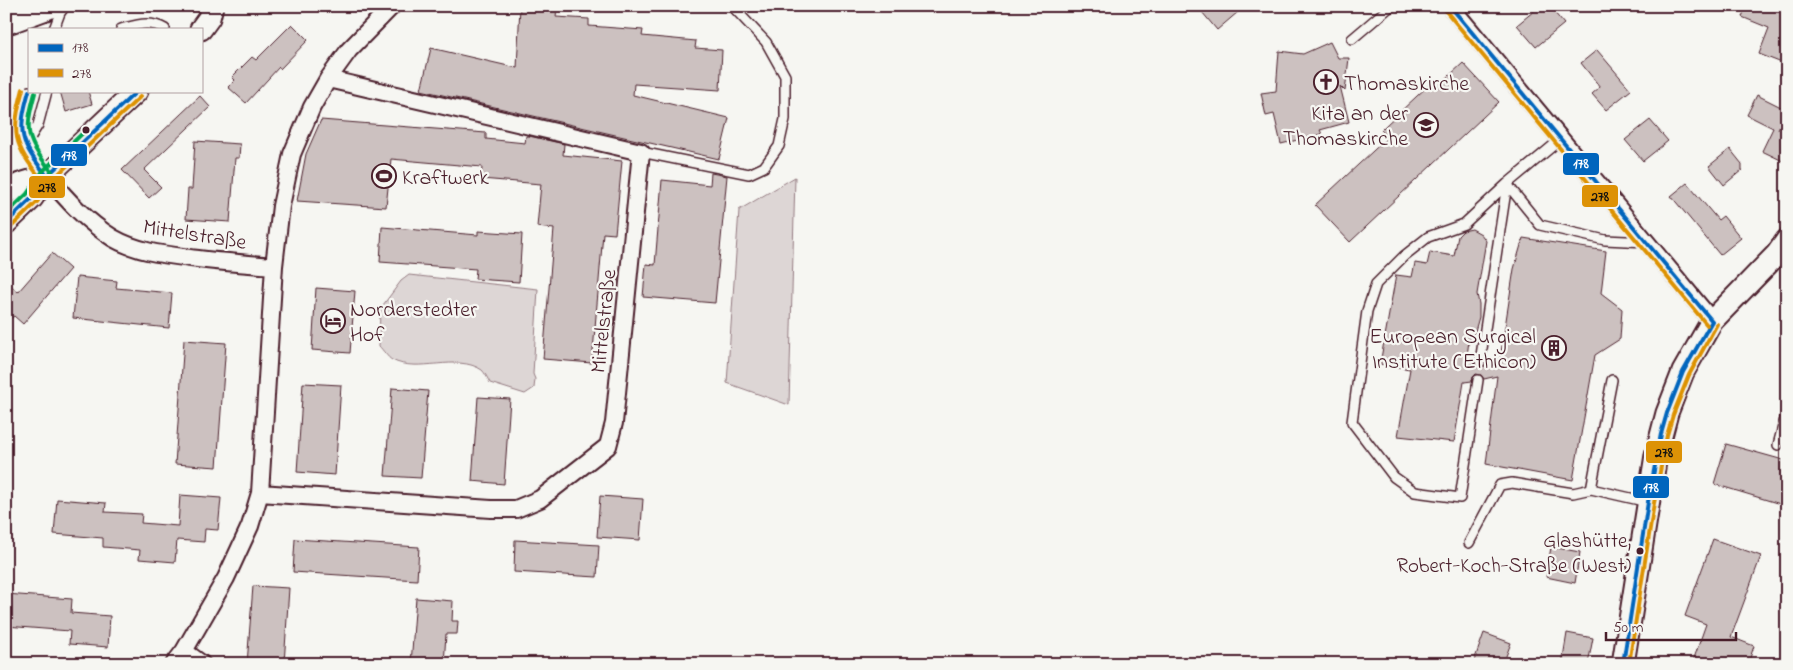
<svg xmlns="http://www.w3.org/2000/svg" width="1793" height="670" font-family="'Indie Flower',sans-serif">
  <rect width="100%" height="100%" fill="#f6f6f2"/>
  <filter id="ink" filterUnits="userSpaceOnUse"><feTurbulence type="fractalNoise" baseFrequency=".02" numOctaves="2"/><feDisplacementMap in="SourceGraphic" scale="10" xChannelSelector="R" yChannelSelector="G"/><feConvolveMatrix kernelMatrix="1 2 1 2 8 2 1 2 1" color-interpolation-filters="sRGB"/></filter>
  <g filter="url(#ink)">
    <path fill="#ddd6d5" stroke="#947a80" d="M795,177L789,405L727,383L739,210Z
      M409,275L538,289L533,374L535,379L534,388L525,394L490,383C488,379 485,373 482,370C457,353 418,374 392,360C388,358 383,350 379,346L380,309L401,281Z"/>
    <path fill="#ccc1c0" stroke="#4a1f2b" d="M520,6H557L556,17L589,19V26L643,30L642,36L696,41L695,48L722,50L720,90L634,84L633,95L729,118L719,159L421,90L431,48L517,68Z
      M1197,6H1245L1217,30Z
      M1540,6H1549L1564,24L1536,47L1517,25Z
      M1746,6H1787V65L1759,54L1769,28L1742,17Z
      M292,24L308,40L280,69L279,67L246,103L228,87L235,80L232,77L252,57L256,60Z
      M1330,42L1338,58H1349L1345,91L1340,86L1349,122L1320,130L1322,134L1281,144L1274,114L1266,116L1261,93L1276,91L1279,51L1303,54Z
      M1597,50L1631,90L1606,110L1592,94L1600,87L1581,63Z
      M1463,63L1499,102L1350,242L1315,205L1388,137L1381,130L1386,125L1432,82L1436,88Z
      M60,91H88L92,104L66,112Z
      M1757,95L1787,110L1778,129L1787,133V163L1762,151L1773,128L1747,115Z
      M200,96L210,107L144,170L161,187L149,198L122,170Z
      M321,120L486,133V139L525,143L526,136H529L564,144L563,155L622,161L615,234L603,233L592,363L543,359L554,229L537,227L541,184L481,179L482,167L391,159L386,207L297,201L306,154Z
      M1650,120L1668,141L1643,161L1625,140Z
      M195,141L240,144L239,158H235L230,222L186,219L188,189H192Z
      M1730,149L1742,164V170L1724,185L1709,166Z
      M711,173L727,176L715,303L643,297L646,264L655,265L662,180L710,185Z
      M1687,183L1718,220L1723,216L1741,238L1720,255L1671,196Z
      M382,227L478,235V231L522,234L519,282L475,279L476,269L380,262Z
      M1472,229L1481,234L1486,241L1477,294L1479,304V317L1475,331L1469,340L1466,365L1474,363L1479,368L1485,366L1486,361L1500,359L1514,269L1523,238L1606,251L1601,293L1622,309L1620,339L1595,355L1573,480L1486,464L1497,376L1484,379L1481,375L1476,374L1473,377L1472,381L1464,382L1454,442L1398,436L1410,369L1380,364L1396,275L1412,277L1415,263L1427,265L1430,252L1454,256L1458,236L1463,231Z
      M52,253L70,269L23,324L14,316L6,322V281L18,292Z
      M77,277L117,281L116,288L172,293L169,328L73,318Z
      M316,288L355,291L350,353L312,350Z
      M184,340L226,343L217,467L175,464Z
      M303,383L341,385L335,475L297,472Z
      M392,388L428,391L421,478L385,476Z
      M478,397L510,399L504,484L472,481Z
      M1726,444L1787,461V506L1714,484Z
      M180,495L221,498L218,530L205,529L204,542L177,540L175,562L139,559L140,550L103,547V538L54,534L57,499L106,503L105,512L142,514L141,523L178,526Z
      M600,496L643,499L640,540L597,537Z
      M295,539L419,547L417,580L293,572Z
      M1713,539L1761,556L1731,637L1754,646L1748,664H1692L1706,624L1685,616Z
      M515,540L599,545L597,577L514,572Z
      M1551,547L1580,552L1575,583L1546,577Z
      M253,586L289,588L284,664H247Z
      M6,594L72,599L71,613L110,616L108,647L69,644L70,631L6,626Z
      M416,598L453,601L452,621H458L457,634H446L444,664H411Z
      M1484,633L1511,643L1503,664H1473Z
      M1567,633L1593,638L1588,664H1562Z"/>
    <g fill="none" stroke-linecap="round" stroke-linejoin="round">
      <defs>
        <path id="service" d="M54,29L60,13L65,6
          M121,29C137,25 150,20 165,29
          M1352,39L1391,6
          M29,91C17,135 18,139 46,175
          M25,146L38,125L47,91
          M641,152L749,174L764,167L779,146L785,119V76L766,42L732,6
          M1507,184L1540,225L1605,240L1647,242
          M1480,362L1507,184
          M1478,380L1460,498L1415,492L1394,477L1352,422L1367,311L1376,284L1404,256L1428,237L1464,224L1507,184L1561,139
          M1612,380L1591,489L1648,502
          M1778,445L1787,411
          M1469,543L1500,485L1512,483L1573,493L1591,489"/>
        <path id="minor" d="M1450,6L1712,321
          M47,176C67,200 86,221 113,238C139,253 169,255 198,259C223,262 248,264 274,266
          M260,493L491,509H516L540,499L608,446L614,423L641,152L328,79
          M184,651L202,664
          M174,664L184,651L226,578L250,526L260,493L274,266L281,206L292,154L312,107L328,79L349,50L392,6"/>
        <path id="tertiary" d="M201,29L209,18L212,6
          M6,193L20,184L47,176
          M6,223L32,198L47,176L137,91
          M1623,664L1656,455L1667,413L1683,372L1712,321L1777,254L1787,240"/>
        <path id="primary" d="M6,21L47,6"/>
      </defs>
      <use href="#service" stroke="#4a1f2b" stroke-width="12"/>
      <use href="#minor" stroke="#4a1f2b" stroke-width="20"/>
      <use href="#tertiary" stroke="#4a1f2b" stroke-width="25"/>
      <use href="#primary" stroke="#4a1f2b" stroke-width="30"/>
      <use href="#service" stroke="#f6f6f2" stroke-width="9"/>
      <use href="#minor" stroke="#f6f6f2" stroke-width="16"/>
      <use href="#tertiary" stroke="#f6f6f2" stroke-width="21"/>
      <use href="#primary" stroke="#f6f6f2" stroke-width="26"/>
      <defs>
        <path id="bus-1" d="M1450,6L1712,321
          M29,91C17,134 20,142 47,176
          M6,223L32,198L47,176L137,91
          M1623,664L1648,502L1661,434L1667,413L1683,372L1712,321"/>
        <path id="bus-2" d="M1445,10L1707,325
          M23,89C11,134 13,144 42,180
          M10,228L37,202L52,180L141,96
          M1629,664L1654,503L1667,435L1673,415L1689,375L1717,324"/>
        <path id="bus-3" d="M35,93C24,133 26,139 52,172
          M6,214L27,194L43,171L87,129"/>
      </defs>
      <use href="#bus-1" stroke="#f6f6f2" stroke-width="8"/>
      <use href="#bus-2" stroke="#f6f6f2" stroke-width="8"/>
      <use href="#bus-3" stroke="#f6f6f2" stroke-width="8"/>
      <use href="#bus-1" stroke="#0065bd" stroke-width="4"/>
      <use href="#bus-2" stroke="#dd9206" stroke-width="4"/>
      <use href="#bus-3" stroke="#00a651" stroke-width="4"/>
    </g>
  </g>
  <defs>
    <symbol id="church-ring" viewBox="-11 -11 22 22"><circle r="9.5" fill="#f6f6f2" stroke="#4a1f2b" stroke-width="1.5"/><path d="M-1.2-6h2.4v3.5h3.3v2.4h-3.3V6h-2.4V-.1h-3.3v-2.4h3.3Z" fill="#4a1f2b"/></symbol>
    <symbol id="school-ring" viewBox="-11 -11 22 22"><circle r="9.5" fill="#f6f6f2" stroke="#4a1f2b" stroke-width="1.5"/><path d="M0-5L7-2L0 1L-7-2ZM-4 1L0 2.5L4 1V4Q0 6-4 4Z" fill="#4a1f2b"/></symbol>
    <symbol id="stadium-ring" viewBox="-11 -11 22 22"><circle r="9.5" fill="#f6f6f2" stroke="#4a1f2b" stroke-width="1.5"/><path d="M0-5a6.5 5 0 1 0 0 10a6.5 5 0 1 0 0-10ZM-3.5-1.8h7v3.6h-7Z" fill="#4a1f2b"/></symbol>
    <symbol id="hotel-ring" viewBox="-11 -11 22 22"><circle r="9.5" fill="#f6f6f2" stroke="#4a1f2b" stroke-width="1.5"/><path d="M-6-4.5h1.5V1H6V5H4.5V3h-9V5H-6ZM-4 0a1.8 1.8 0 1 1 3.6 0ZM.5 0V-2.5h3Q6-2.5 6 0Z" fill="#4a1f2b"/></symbol>
    <symbol id="building-ring" viewBox="-11 -11 22 22"><circle r="9.5" fill="#f6f6f2" stroke="#4a1f2b" stroke-width="1.5"/><path d="M-4-6H4V6H1V3H-1V6H-4ZM-2.5-4.3h1.7v1.8h-1.7ZM.8-4.3h1.7v1.8H.8ZM-2.5-1h1.7V.8h-1.7ZM.8-1h1.7V.8H.8Z" fill="#4a1f2b"/></symbol>
  </defs>
  <g fill-rule="evenodd">
    <use href="#church-ring" x="1312" y="68" width="28" height="28"/>
    <use href="#school-ring" x="1412" y="111" width="28" height="28"/>
    <use href="#stadium-ring" x="370" y="162" width="28" height="28"/>
    <use href="#hotel-ring" x="319" y="307" width="28" height="28"/>
    <use href="#building-ring" x="1540" y="334" width="28" height="28"/>
  </g>
  <g fill="#4a1f2b" stroke="#f6f6f2" stroke-width="2">
    <circle cx="86" cy="130" r="4.5"/>
    <circle cx="1640" cy="551" r="4.5"/>
  </g>
  <g text-anchor="middle" stroke-width="4.5" stroke-linejoin="round" paint-order="stroke">
    <g font-size="21" fill="#4a1f2b" stroke="#f6f6f2" text-anchor="end">
      <text x="1631" y="547">Glashütte,<tspan x="1631" dy="25">Robert-Koch-Straße (West)</tspan></text>
    </g>
    <g font-size="22" fill="#4a1f2b" stroke="#f6f6f2" text-anchor="start">
      <text x="1344" y="90">Thomaskirche</text>
      <text x="1408" y="120" text-anchor="end">Kita an der<tspan x="1408" dy="25">Thomaskirche</tspan></text>
      <text x="402" y="184">Kraftwerk</text>
      <text x="350" y="316">Norderstedter<tspan x="350" dy="25">Hof</tspan></text>
      <text x="1536" y="343" text-anchor="end">European Surgical<tspan x="1536" dy="25">Institute (Ethicon)</tspan></text>
    </g>
    <g font-size="22" fill="#4a1f2b" stroke="#f6f6f2">
      <text transform="translate(195 233) rotate(9)" y="8">Mittelstraße</text>
      <text transform="translate(602 321) rotate(-84)" y="8">Mittelstraße</text>
    </g>
  </g>
  <g stroke="#f6f6f2" stroke-width="2">
    <rect x="50" y="143" width="38" height="24" rx="5" fill="#0065bd"/>
    <rect x="1562" y="152" width="38" height="24" rx="5" fill="#0065bd"/>
    <rect x="28" y="175" width="38" height="24" rx="5" fill="#dd9206"/>
    <rect x="1581" y="184" width="38" height="24" rx="5" fill="#dd9206"/>
    <rect x="1645" y="440" width="38" height="24" rx="5" fill="#dd9206"/>
    <rect x="1632" y="475" width="38" height="24" rx="5" fill="#0065bd"/>
  </g>
  <g font-size="14" text-anchor="middle" font-weight="bold" fill="#fff">
    <text x="69" y="160">178</text>
    <text x="1581" y="168">178</text>
    <text x="1651" y="492">178</text>
  </g>
  <g font-size="14" text-anchor="middle" font-weight="bold" fill="#111">
    <text x="47" y="192">278</text>
    <text x="1600" y="201">278</text>
    <text x="1664" y="457">278</text>
  </g>
  <rect width="1793" height="670" fill="none" stroke="#f6f6f2" stroke-width="25"/>
  <rect x="12" y="12" width="1768" height="645" fill="none" stroke="#4a1f2b" stroke-width="2" filter="url(#ink)"/>
  <rect x="28" y="28" width="175" height="65" fill="#f6f6f2" stroke="#b1a0a2"/>
  <rect x="38" y="44" width="25" height="8" fill="#0065bd" stroke="#b1a0a2"/>
  <text x="72" y="52" font-size="15" fill="#4a1f2b">178</text>
  <rect x="38" y="69" width="25" height="8" fill="#dd9206" stroke="#b1a0a2"/>
  <text x="72" y="78" font-size="15" fill="#4a1f2b">278</text>
  <path d="M1606 632v8h130v-8" fill="none" stroke="#4a1f2b" stroke-width="2.5"/>
  <text x="1613" y="632" font-size="15" fill="#4a1f2b" stroke="#f6f6f2" stroke-width="4" paint-order="stroke">50 m</text>
</svg>
